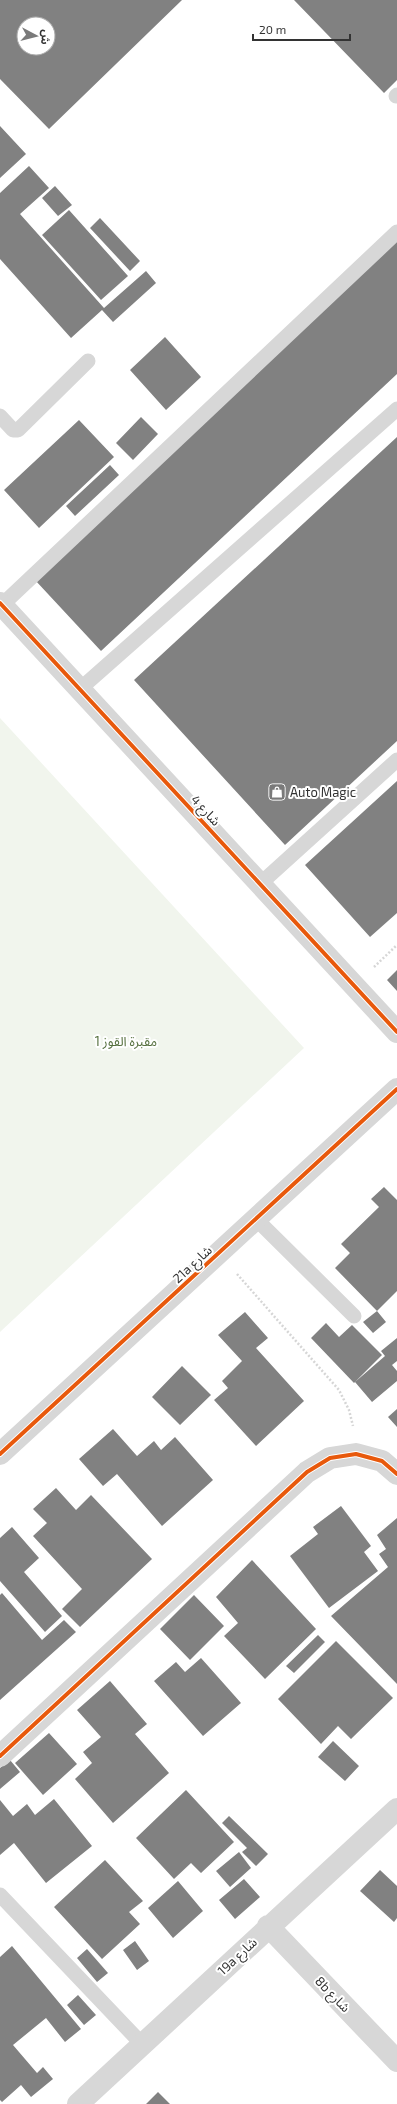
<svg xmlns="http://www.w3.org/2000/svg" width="397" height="2104" font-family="'Exo 2','Noto Sans Arabic',sans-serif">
  <rect width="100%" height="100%" fill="#fff"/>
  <path fill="#f1f5ed" d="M0,718L304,1048L0,1332Z"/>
  <path fill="#818181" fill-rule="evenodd" d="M0,0H182L49,129L0,79ZM24,24H48V48H24Z
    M294,0H397V80L384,93Z
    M0,126L26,154L0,178Z
    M29,166L49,188L20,214L104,308L146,271L156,283L113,322L102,310L71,338L0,259V193Z
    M55,186L72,205L58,216L42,198Z
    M69,210L128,276L101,300L42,235Z
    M100,218L140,261L130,271L90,228Z
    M397,241V374L101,651L35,580Z
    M165,337L201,377L166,410L130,370Z
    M141,417L158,434L133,460L116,443Z
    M79,420L114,457L39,528L4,490Z
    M397,437V741L285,845L134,680Z
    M110,465L119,475L75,516L66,506Z
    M397,781V913L370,937L305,865Z
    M397,970V991L387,980Z
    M384,1187L397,1200V1291L377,1311L335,1268L350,1253L341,1244L379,1207L371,1199Z
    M377,1311L386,1322L373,1333L363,1322Z
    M245,1312L268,1338L256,1348L304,1401L256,1446L214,1400L228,1388L222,1381L242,1361L218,1335Z
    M326,1323L339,1337L352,1325L382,1355L354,1383L311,1338Z
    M397,1338V1361L392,1365L397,1371V1381L372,1402L355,1382L385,1356L381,1351Z
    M182,1366L211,1395L180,1425L152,1397Z
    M397,1409V1427L388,1417Z
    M113,1429L137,1456L154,1441L161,1450L175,1437L213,1480L162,1526L117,1474L103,1486L79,1459Z
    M56,1488L76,1510L91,1495L152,1559L80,1627L62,1609L82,1589L33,1536L47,1523L33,1509Z
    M341,1506L371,1546L364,1552L378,1571L329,1608L290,1556L318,1534L313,1527Z
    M397,1518V1684L331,1616L388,1567L379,1554L386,1549L377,1535Z
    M12,1527L39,1558L24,1572L62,1616L45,1632L0,1581V1538Z
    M252,1560L316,1629L265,1679L224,1636L238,1623L216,1597Z
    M2,1593L42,1640L64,1620L76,1632L0,1700V1595Z
    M194,1595L224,1626L190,1660L160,1629Z
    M318,1635L325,1642L294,1673L286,1666Z
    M336,1641L393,1698L351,1739L338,1726L321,1744L278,1699Z
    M201,1658L241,1703L203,1736L154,1681L176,1662L185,1672Z
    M110,1681L147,1724L135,1734L169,1773L113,1823L75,1779L92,1763L83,1752L101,1737L77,1710Z
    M49,1733L77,1764L43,1795L15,1763Z
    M333,1741L359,1766L345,1781L318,1757Z
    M10,1760L20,1772L0,1789V1768Z
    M186,1790L234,1842L201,1873L191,1863L174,1879L136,1838Z
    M54,1799L92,1846L46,1883L14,1843L0,1855V1800L13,1816L27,1804L35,1815Z
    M229,1816L268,1854L256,1866L242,1852L247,1848L222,1823Z
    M239,1852L251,1868L230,1887L216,1871Z
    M105,1860L143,1901L129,1912L140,1924L102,1959L54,1907Z
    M380,1870L397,1886V1918L394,1922L360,1891Z
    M244,1879L260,1897L235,1919L219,1900Z
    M178,1881L203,1911L173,1938L148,1908Z
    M135,1941L149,1961L137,1970L123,1950Z
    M12,1946L81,2029L65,2042L46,2018L13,2045L37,2073L43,2067L53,2079L31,2097L21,2085L2,2102L0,2100V1957Z
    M87,1949L108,1973L97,1982L77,1958Z
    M78,1995L96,2015L84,2025L67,2005Z
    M158,2092L170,2104H146Z"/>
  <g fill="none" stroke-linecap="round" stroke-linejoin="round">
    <path stroke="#d6d6d6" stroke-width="2.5" stroke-dasharray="2 2" stroke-linecap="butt" d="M374,967L397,945
      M237,1274L339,1390L349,1410L353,1426"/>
    <path stroke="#d7d7d7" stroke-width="15" d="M396,96L397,95
      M0,416L13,430H18L88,361
      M2,605L397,232
      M80,689L397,409
      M260,884L397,760
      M256,1219L354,1316
      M0,1895L142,2044"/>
    <path stroke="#d7d7d7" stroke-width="22" d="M0,603L397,1032
      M0,1454L397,1089
      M0,1756L307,1472L330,1458L356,1454L382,1461L397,1474
      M268,1926L397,2061
      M78,2104L397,1809"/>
    <defs>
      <path id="cycleway" d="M0,603L397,1032
        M0,1454L397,1089
        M0,1756L307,1472L330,1458L356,1454L382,1461L397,1474"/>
    </defs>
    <use href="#cycleway" stroke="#fff" stroke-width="6"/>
    <use href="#cycleway" stroke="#e8590c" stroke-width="4"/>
  </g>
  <defs>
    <symbol id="shop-square" viewBox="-11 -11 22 22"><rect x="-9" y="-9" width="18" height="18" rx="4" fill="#7a7a7a" stroke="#fff"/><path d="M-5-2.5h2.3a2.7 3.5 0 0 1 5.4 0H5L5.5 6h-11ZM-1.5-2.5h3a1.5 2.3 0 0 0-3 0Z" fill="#fff"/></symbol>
  </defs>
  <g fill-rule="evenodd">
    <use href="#shop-square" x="267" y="782" width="20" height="20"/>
  </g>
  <g text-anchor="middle" stroke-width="4" stroke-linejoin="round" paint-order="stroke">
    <g font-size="13" fill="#333" stroke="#fff" text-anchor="start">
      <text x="290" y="797">Auto Magic</text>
    </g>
    <g font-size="13" fill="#333" stroke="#fff">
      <text transform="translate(206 810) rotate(47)" y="5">شارع 4</text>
      <text transform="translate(192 1264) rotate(-43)" y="5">21a شارع</text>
      <text transform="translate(237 1956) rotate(-43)" y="5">19a شارع</text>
      <text transform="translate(333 1994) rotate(46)" y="5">8b شارع</text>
    </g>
    <g font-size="13" fill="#56703f" stroke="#fff">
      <text x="126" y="1046">مقبرة القوز 1</text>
    </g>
  </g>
  <g transform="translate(36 36) rotate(97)"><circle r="19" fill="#ffffff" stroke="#adadad"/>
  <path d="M0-3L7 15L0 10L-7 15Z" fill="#7a7a7a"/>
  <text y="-6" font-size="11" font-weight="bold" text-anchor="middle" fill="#333333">ش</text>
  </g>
  <path d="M253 34v6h97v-6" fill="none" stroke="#333333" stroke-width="2"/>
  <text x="259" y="34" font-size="12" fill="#333333" stroke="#ffffff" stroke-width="3" paint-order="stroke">20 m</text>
</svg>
